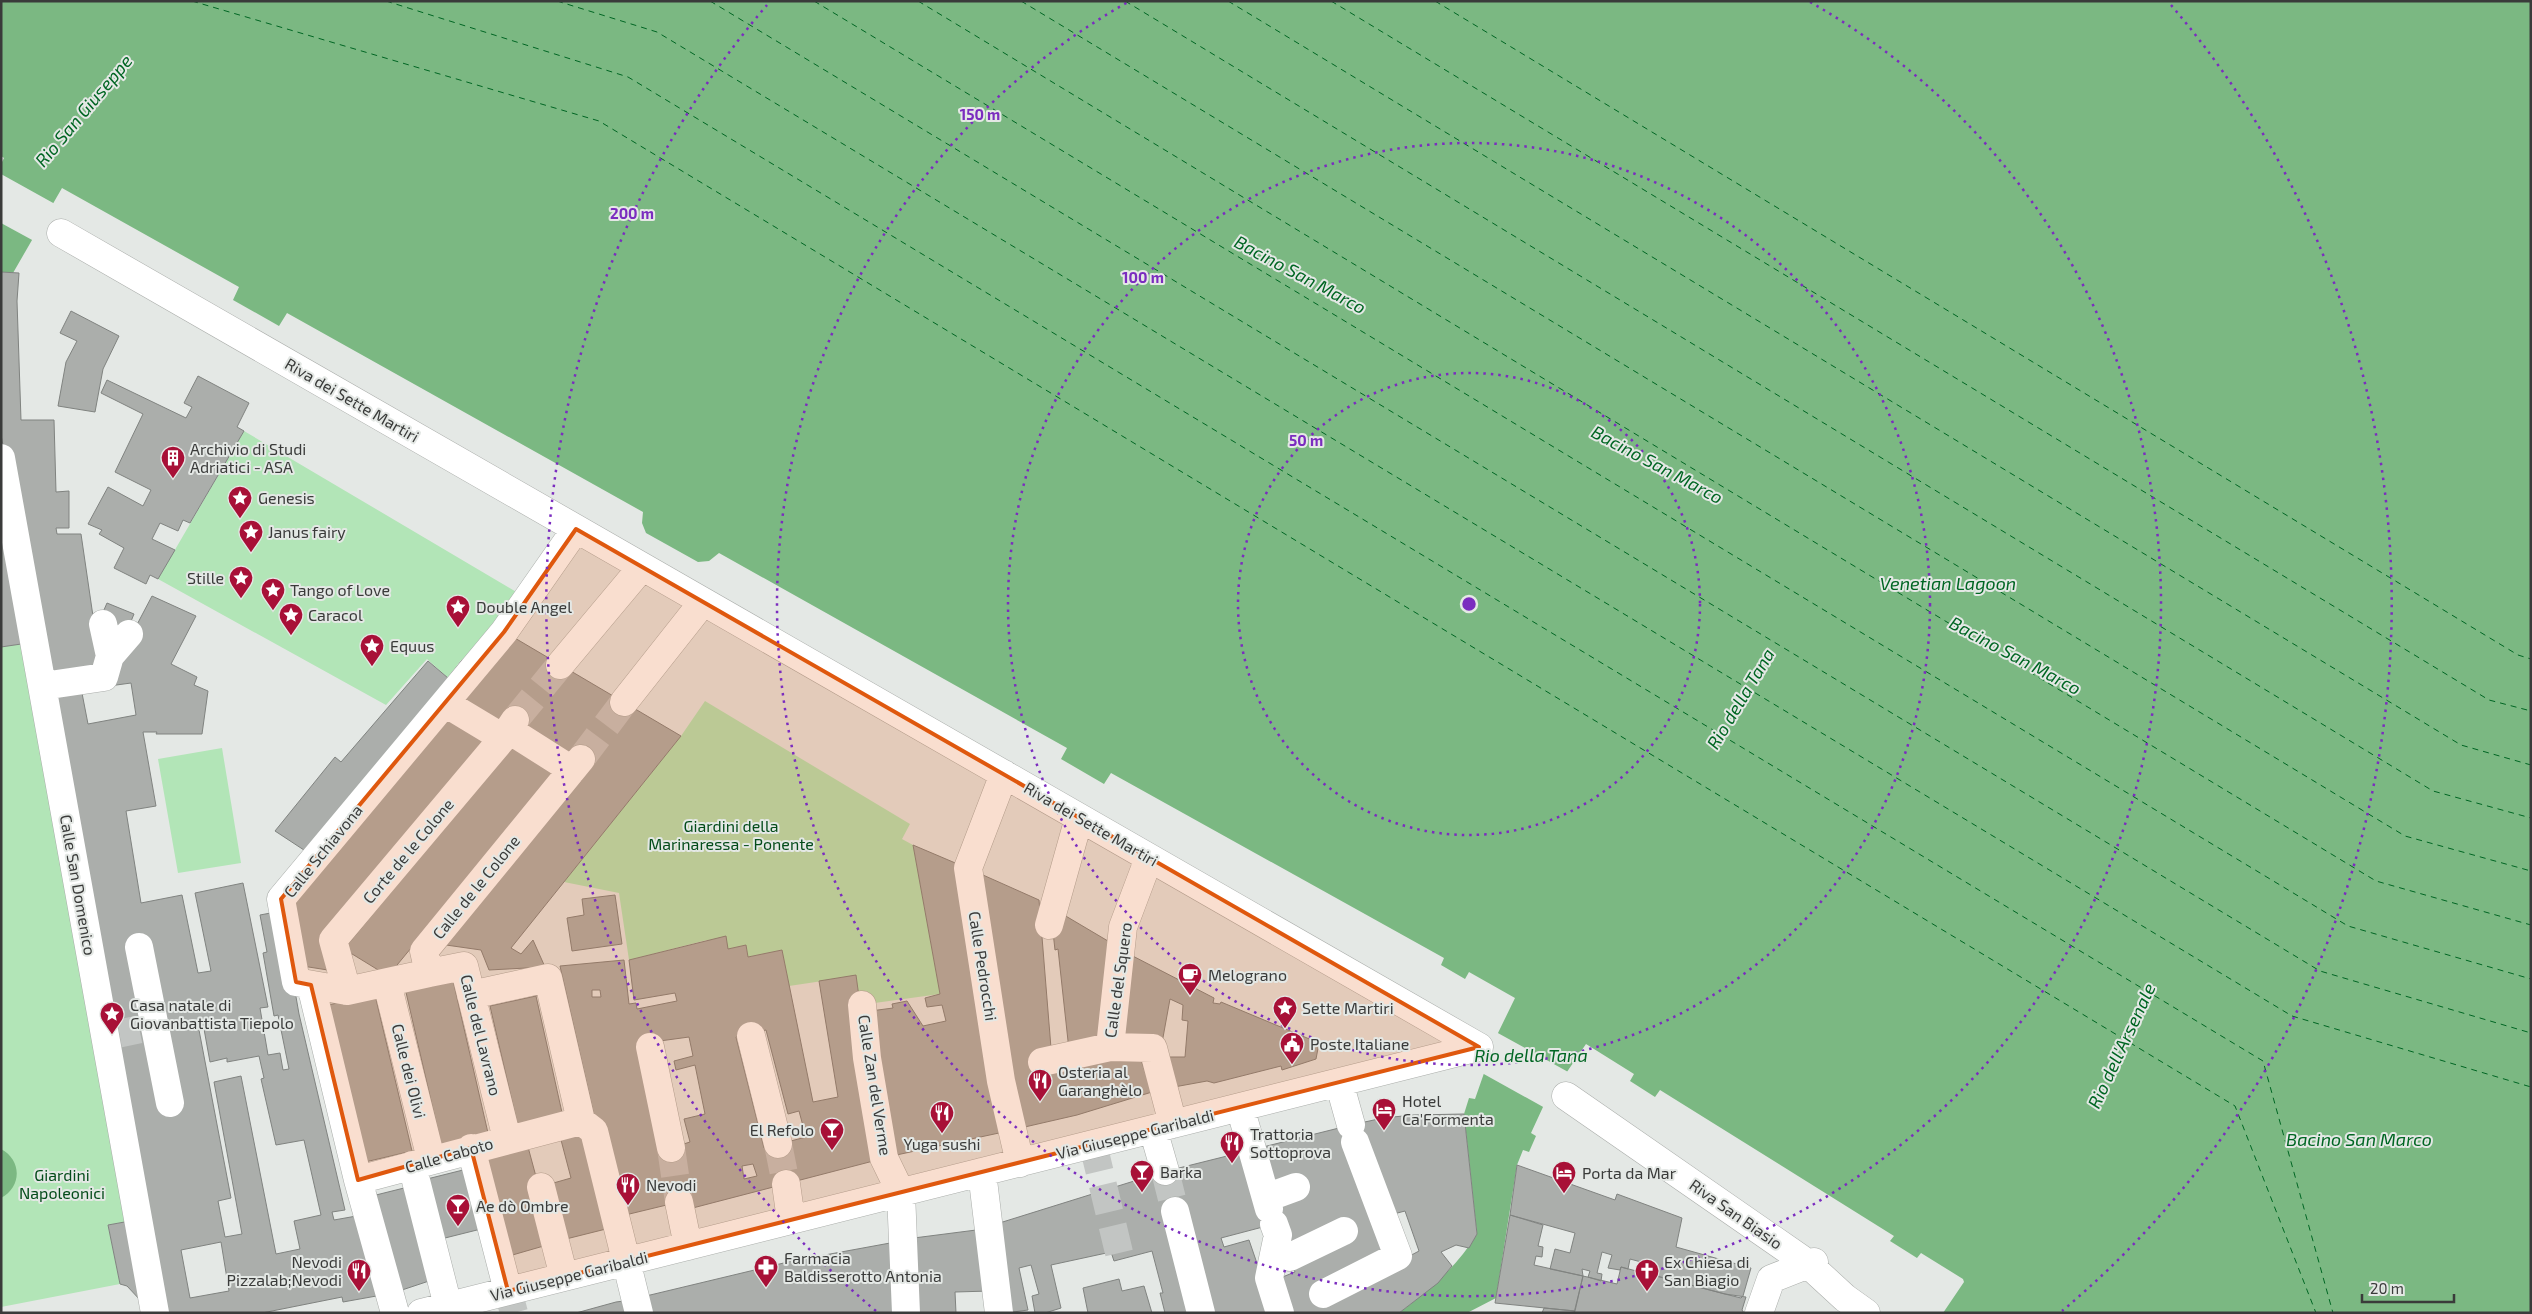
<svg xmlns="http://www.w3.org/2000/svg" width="2532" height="1314" font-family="'Exo 2',sans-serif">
  <rect width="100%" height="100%" fill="#e4e8e5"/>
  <path fill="#b2e5b7" d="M244,431L518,593L468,666L461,660L448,678L427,659L386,705L158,579Z
    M28,643L130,1221L108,1225L120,1284L1,1307V647Z
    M705,701L910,824L902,839L913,845L940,994L860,1005L856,976L789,986L782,950L748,957L746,945L728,949L707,940L629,960L619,893L564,882L681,736Z
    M222,748L241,863L178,873L158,759Z"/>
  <path fill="#7bb882" d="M1,1H2531V1313H1943L1964,1282L1963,1279L1921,1253L1917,1258L1890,1241L1894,1236L1660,1090L1655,1097L1630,1081L1634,1074L1586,1044L1543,1107L1531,1133L1536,1136L1529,1152L1523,1150L1517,1165L1496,1298L1467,1313H1399C1429,1290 1457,1267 1477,1234L1464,1114L1469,1098L1475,1099L1498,1033L1515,998L1469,972L1465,979L1441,965L1444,958L1111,773L1104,784L1061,759L1067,748L719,553L709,561L698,562L646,533L642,523L643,512L287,313L279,326L233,300L239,287L62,188L13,273L1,272V164L4,158L1,156Z
    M1,1149C22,1160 22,1187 1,1198Z"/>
  <path fill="#e4e8e5" d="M1,174L55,204L34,241L1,223Z
    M1496,1032L1570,1073L1545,1108L1482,1073Z"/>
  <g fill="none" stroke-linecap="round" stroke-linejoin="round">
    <path stroke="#006623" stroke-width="1" stroke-dasharray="6 5" stroke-linecap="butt" d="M192,1L599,121L2235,1106L2316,1313
      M386,1L628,77L2263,1061L2333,1313
      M557,1L657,32L2292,1016L2531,1087
      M710,1L2320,971L2531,1033
      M814,1L2348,926L2531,979
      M918,1L2376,881L2531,925
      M1021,1L2405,836L2531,871
      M1125,1L2433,791L2531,818
      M1228,1L2461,745L2531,765
      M1331,1L2489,700L2531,711
      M1435,1L2518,655L2531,659
      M1,2L2,1"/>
  </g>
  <path fill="#abaeab" stroke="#808380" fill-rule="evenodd" d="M1,272L19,273L17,301L21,420H54L56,492L69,491V528H56L57,534H81L101,671L48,676L1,435Z
    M71,311L119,336L103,369L95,412L58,406L66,362L77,341L60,333Z
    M198,376L249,403L237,427L244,431L190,523L183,520L178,531L160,523L152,539L175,550L158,579L150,575L146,584L114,568L124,548L99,534L102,530L88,524L108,487L143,506L151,490L115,472L143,414L101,393L107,380L186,418L192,407L184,403Z
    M1,493L28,643L1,647Z
    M152,596L196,616L171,664L197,677L194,685L208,691L202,734H156L157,732H143L156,806L126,811L141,903L182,895L198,973L211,971L195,893L243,883L268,1007L260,1008L268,1055L280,1053L283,1070L289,1069L278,1015L274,1016L263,953L267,952L260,915L281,911L299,1014L345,1210L332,1212L334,1220L362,1215L382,1295L343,1302L342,1297L262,1313H163L52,693L81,688L88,724L136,715L131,683L109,686L111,674ZM130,940L179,1111L163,1114ZM204,1029L210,1062L227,1058V1062L259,1056L264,1078L261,1079L276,1145L304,1140L321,1215L294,1221L300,1249L276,1254L241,1076L214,1082L242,1234L225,1237L218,1201L231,1198L199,1030ZM221,1242L229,1291L190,1298L181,1250Z
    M107,603L134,614L127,631L100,619Z
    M508,634L681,736L511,948L521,954L533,940L545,967L489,970L481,950L446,945L592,766L451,704Z
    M462,660L468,666L310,854L275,831L335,757L341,762L428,661L448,678Z
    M447,708L492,734L325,934L334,971L296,965L284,901Z
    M512,745L556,772L388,976L344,949Z
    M913,845L960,865L1013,1130L887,1157L863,1012L893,1008L892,1004L907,1001L923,1026L946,1021L942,1005L927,1007L925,998L940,994Z
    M974,871L1039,900L1051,1048L1038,1051L1034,1073L1138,1051L1152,1092L1077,1115L1016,1129Z
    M615,895L622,944L572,951L567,918L584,915L582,899Z
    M1064,915L1113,944L1103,1043L1069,1050L1058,949L1055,950L1053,932Z
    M726,936L728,949L746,945L748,957L782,950L813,1102L838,1097L819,981L856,975L881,1159L685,1210L679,1202L617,1217L560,966L624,960L629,1004L636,1003L637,1009L677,1001L675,993L634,1000L629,960ZM592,990H600L601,997H592ZM766,1030L788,1114L799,1111L806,1137L764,1148L736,1037ZM689,1037L693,1056L674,1061L676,1070L695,1065L705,1114L684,1119L690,1142L671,1148L645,1043ZM753,1164L757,1176L744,1179L742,1166Z
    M1125,952L1214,998L1213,1003L1220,1004L1221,1002L1319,1043L1316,1059L1282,1070L1281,1066L1214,1083L1207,1081L1174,1087L1167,1057H1185L1188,1021L1182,1020L1183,1005L1170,999L1162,1043L1117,1042Z
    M452,976L488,1133L441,1144L405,988Z
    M375,995L412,1151L365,1162L328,1005Z
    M536,996L563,1117L518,1127L490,1006Z
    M1464,1114L1477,1234L1469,1248L1456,1245L1441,1252L1452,1266L1438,1283L1399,1313H1285L1275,1280L1295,1272L1278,1223L1221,1238L1224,1247L1249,1240L1274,1313H1165L1160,1293H1163L1152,1251L1114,1261L1111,1252L1051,1265L1061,1308L1045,1313H1035L1032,1296L1039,1294L1031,1265L1019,1268L1028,1310L1006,1313L993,1225L1163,1172L1351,1125L1383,1118L1413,1115ZM1405,1211L1419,1251L1322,1303L1394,1255L1386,1216Z
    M587,1133L614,1227L558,1241L543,1186L571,1178L561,1140Z
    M528,1147L554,1243L509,1256L482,1158Z
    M1517,1165L1615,1200L1617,1194L1682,1218L1676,1247L1751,1268L1743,1296L1741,1298L1725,1294L1642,1272L1645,1263L1630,1259L1628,1269L1621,1267L1620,1270L1608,1268L1612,1255L1602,1252L1597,1273L1602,1274L1601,1281L1588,1277L1590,1271L1582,1269L1583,1276L1550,1269L1555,1249L1570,1253L1575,1233L1510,1215Z
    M471,1168L485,1228L437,1240L423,1180Z
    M412,1186L435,1279L396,1292L372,1196Z
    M1510,1215L1543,1225L1538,1246L1543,1247L1542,1257L1536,1256L1534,1265L1583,1276L1575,1311L1495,1303Z
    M130,1221L141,1301L127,1286L120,1284L108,1225Z
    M984,1229L990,1291L955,1292L956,1313H908L906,1239Z
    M901,1241L904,1313H651L646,1296L792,1261Z
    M1621,1267L1725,1294L1746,1297L1742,1310L1744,1313H1574L1583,1276L1617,1284Z
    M1119,1279L1122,1291L1144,1286L1152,1313H1088L1083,1288Z
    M631,1300L634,1313H576L616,1302Z
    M1544,1308L1575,1311L1574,1313H1542Z"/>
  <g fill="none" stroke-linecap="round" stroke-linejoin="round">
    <path stroke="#c2c5c3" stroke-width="28" stroke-dasharray="28 14" stroke-linecap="butt" d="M515,720L560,665
      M581,759L624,702
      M112,1035L146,1028
      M778,1144L786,1184
      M1093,1144L1122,1265
      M671,1148L679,1202
      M1165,1171L1175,1211
      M508,1291L514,1313"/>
    <defs>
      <path id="minor" d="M61,233L1479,1047
        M1,458L155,1313
        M576,529L504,632L281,899L296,982L347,991L429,973L424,951L581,759
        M103,624L110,656
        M560,665L642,567
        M43,686L104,677L110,656L129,634
        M624,702L703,602
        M445,703L503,738
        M509,730L572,770
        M1004,774L968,868L1001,1081L1020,1163
        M1049,925L1079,818
        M139,947L170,1103
        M429,973L464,966L507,1139
        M387,983L431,1159
        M311,985L358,1180L395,1313
        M347,991L333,940L503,738L515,720
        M471,995L548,978L581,1121L594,1131L639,1313
        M862,1005L867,1058L884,1158L901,1193L906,1313
        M751,1036L778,1144
        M650,1047L671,1148
        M1110,1047L1123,927L1149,858
        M1042,1062L1110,1047L1153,1048L1173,1124
        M1339,1082L1351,1125
        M1566,1096L1807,1263L1845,1298L1866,1313
        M1240,1107L1269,1209
        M1153,1129L1165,1171
        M471,1148L508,1291
        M412,1165L448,1306
        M982,1172L999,1313
        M358,1180L581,1121
        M786,1184L791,1220
        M541,1187L564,1277
        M1266,1198L1296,1187
        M679,1202L688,1246
        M1175,1211L1201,1313
        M1274,1224L1278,1235L1269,1278L1280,1313
        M1290,1257L1344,1231
        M1323,1294L1398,1256L1355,1142
        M421,1313L1479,1047
        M1759,1313L1771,1279L1814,1262"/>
    </defs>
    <use href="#minor" stroke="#aaadaa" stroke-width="29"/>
    <use href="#minor" stroke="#fff" stroke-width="28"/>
  </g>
  <path fill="#df580e" fill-opacity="0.2" stroke="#df580e" stroke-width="4" stroke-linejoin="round" d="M576,529L1479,1047L508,1291L471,1148L358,1180L311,985L296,982L281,899L504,632Z"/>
  <g fill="none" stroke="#7b2cbf" stroke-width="2.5" stroke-dasharray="2.5 5">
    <circle cx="1469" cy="604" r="231"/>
    <circle cx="1469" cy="604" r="461"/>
    <path d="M1810 2A692 692 0 1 1 1128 2"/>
    <path d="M876 1311A923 923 0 0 1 767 5M2171 5A923 923 0 0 1 2062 1311"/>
  </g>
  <defs>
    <symbol id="building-pin" viewBox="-11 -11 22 30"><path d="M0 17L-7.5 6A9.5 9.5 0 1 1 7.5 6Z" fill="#a81037" stroke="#e4e8e5"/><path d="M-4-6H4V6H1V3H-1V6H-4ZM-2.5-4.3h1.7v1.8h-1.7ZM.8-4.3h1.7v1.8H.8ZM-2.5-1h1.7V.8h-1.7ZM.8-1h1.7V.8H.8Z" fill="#fff"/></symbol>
    <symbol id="sight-pin" viewBox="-11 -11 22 30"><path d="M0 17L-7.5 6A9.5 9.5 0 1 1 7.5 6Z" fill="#a81037" stroke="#e4e8e5"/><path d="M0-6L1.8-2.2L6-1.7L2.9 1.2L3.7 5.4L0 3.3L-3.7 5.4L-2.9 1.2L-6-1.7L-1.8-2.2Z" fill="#fff"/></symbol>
    <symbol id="cafe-pin" viewBox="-11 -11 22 30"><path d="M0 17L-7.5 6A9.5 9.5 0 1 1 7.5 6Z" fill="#a81037" stroke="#e4e8e5"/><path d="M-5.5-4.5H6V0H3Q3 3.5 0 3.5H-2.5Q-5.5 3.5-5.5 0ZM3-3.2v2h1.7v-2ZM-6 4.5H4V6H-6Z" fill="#fff"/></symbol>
    <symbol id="civic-pin" viewBox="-11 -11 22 30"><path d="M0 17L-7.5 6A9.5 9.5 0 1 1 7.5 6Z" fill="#a81037" stroke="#e4e8e5"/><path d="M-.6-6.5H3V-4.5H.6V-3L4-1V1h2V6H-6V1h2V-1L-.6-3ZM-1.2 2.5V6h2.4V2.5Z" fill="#fff"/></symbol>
    <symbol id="restaurant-pin" viewBox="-11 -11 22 30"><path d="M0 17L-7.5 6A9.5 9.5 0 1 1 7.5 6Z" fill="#a81037" stroke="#e4e8e5"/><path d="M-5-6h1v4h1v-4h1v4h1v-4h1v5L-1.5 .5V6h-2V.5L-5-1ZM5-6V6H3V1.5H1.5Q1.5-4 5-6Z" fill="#fff"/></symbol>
    <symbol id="hotel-pin" viewBox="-11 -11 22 30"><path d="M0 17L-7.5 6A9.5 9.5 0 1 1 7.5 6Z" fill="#a81037" stroke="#e4e8e5"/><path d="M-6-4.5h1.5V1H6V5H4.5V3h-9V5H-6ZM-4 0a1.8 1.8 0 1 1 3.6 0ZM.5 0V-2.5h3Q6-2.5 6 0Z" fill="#fff"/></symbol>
    <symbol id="bar-pin" viewBox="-11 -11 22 30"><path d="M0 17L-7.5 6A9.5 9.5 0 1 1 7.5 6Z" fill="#a81037" stroke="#e4e8e5"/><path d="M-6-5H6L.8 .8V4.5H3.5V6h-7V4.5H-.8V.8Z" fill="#fff"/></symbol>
    <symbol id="pharmacy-pin" viewBox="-11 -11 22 30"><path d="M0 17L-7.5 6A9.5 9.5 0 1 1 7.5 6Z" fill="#a81037" stroke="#e4e8e5"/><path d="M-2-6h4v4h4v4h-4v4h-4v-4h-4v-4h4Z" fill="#fff"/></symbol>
    <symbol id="church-pin" viewBox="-11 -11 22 30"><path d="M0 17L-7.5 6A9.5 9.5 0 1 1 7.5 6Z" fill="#a81037" stroke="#e4e8e5"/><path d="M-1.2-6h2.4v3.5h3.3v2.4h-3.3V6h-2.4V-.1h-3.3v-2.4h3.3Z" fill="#fff"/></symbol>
  </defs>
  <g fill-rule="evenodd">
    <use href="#building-pin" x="159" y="444" width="28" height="38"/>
    <use href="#sight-pin" x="226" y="484" width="28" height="38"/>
    <use href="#sight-pin" x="237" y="518" width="28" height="38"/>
    <use href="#sight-pin" x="227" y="564" width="28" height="38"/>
    <use href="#sight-pin" x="259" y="576" width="28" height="38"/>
    <use href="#sight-pin" x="444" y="593" width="28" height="38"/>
    <use href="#sight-pin" x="277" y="601" width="28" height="38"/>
    <use href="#sight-pin" x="358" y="632" width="28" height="38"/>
    <use href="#cafe-pin" x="1176" y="961" width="28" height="38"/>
    <use href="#sight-pin" x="1271" y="994" width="28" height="38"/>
    <use href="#sight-pin" x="98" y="1000" width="28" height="38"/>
    <use href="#civic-pin" x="1278" y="1030" width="28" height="38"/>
    <use href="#restaurant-pin" x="1026" y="1067" width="28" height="38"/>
    <use href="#hotel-pin" x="1370" y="1096" width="28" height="38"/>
    <use href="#restaurant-pin" x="928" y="1099" width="28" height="38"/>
    <use href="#bar-pin" x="818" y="1116" width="28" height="38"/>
    <use href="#restaurant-pin" x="1218" y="1129" width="28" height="38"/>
    <use href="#bar-pin" x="1128" y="1158" width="28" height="38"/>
    <use href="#hotel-pin" x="1550" y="1159" width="28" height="38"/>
    <use href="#restaurant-pin" x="614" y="1171" width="28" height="38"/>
    <use href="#bar-pin" x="444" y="1192" width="28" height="38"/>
    <use href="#pharmacy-pin" x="752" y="1253" width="28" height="38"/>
    <use href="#restaurant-pin" x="345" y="1257" width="28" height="38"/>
    <use href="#church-pin" x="1633" y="1257" width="28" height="38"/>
  </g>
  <g text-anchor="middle" stroke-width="4" stroke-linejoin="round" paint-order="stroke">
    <g font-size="16" fill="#3a3b3a" stroke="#e4e8e5">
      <text transform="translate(352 400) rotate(30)" y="6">Riva dei Sette Martiri</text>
      <text transform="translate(1091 824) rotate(30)" y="6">Riva dei Sette Martiri</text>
      <text transform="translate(323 851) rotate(-51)" y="6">Calle Schiavona</text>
      <text transform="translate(408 851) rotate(-50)" y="6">Corte de le Colone</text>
      <text transform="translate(78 885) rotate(80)" y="6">Calle San Domenico</text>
      <text transform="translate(476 887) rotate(-51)" y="6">Calle de le Colone</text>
      <text transform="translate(983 966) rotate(81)" y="6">Calle Pedrocchi</text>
      <text transform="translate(1118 980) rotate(-82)" y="6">Calle del Squero</text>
      <text transform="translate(481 1035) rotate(76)" y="6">Calle del Lavrano</text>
      <text transform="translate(409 1071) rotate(76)" y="6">Calle dei Olivi</text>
      <text transform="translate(875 1085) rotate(81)" y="6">Calle Zan del Verme</text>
      <text transform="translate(1135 1134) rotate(-14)" y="6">Via Giuseppe Garibaldi</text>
      <text transform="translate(449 1155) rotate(-16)" y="6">Calle Caboto</text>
      <text transform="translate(1736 1214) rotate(35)" y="6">Riva San Biasio</text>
      <text transform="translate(569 1276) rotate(-14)" y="6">Via Giuseppe Garibaldi</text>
    </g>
    <g font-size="16" fill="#3a3b3a" stroke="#e4e8e5" text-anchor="start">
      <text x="190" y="455">Archivio di Studi<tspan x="190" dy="18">Adriatici - ASA</tspan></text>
      <text x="258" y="504">Genesis</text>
      <text x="268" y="538">Janus fairy</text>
      <text x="224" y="584" text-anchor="end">Stille</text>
      <text x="290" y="596">Tango of Love</text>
      <text x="476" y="613">Double Angel</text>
      <text x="308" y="621">Caracol</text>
      <text x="390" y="652">Equus</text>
      <text x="1208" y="981">Melograno</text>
      <text x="130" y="1011">Casa natale di<tspan x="130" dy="18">Giovanbattista Tiepolo</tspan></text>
      <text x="1302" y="1014">Sette Martiri</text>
      <text x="1310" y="1050">Poste Italiane</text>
      <text x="1058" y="1078">Osteria al<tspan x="1058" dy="18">Garanghèlo</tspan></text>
      <text x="1402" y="1107">Hotel<tspan x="1402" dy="18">Ca'Formenta</tspan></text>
      <text x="814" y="1136" text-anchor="end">El Refolo</text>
      <text x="1250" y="1140">Trattoria<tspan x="1250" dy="18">Sottoprova</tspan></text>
      <text x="942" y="1150" text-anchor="middle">Yuga sushi</text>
      <text x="1160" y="1178">Barka</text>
      <text x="1582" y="1179">Porta da Mar</text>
      <text x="646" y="1191">Nevodi</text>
      <text x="476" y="1212">Ae dò Ombre</text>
      <text x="784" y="1264">Farmacia<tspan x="784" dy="18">Baldisserotto Antonia</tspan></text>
      <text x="342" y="1268" text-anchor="end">Nevodi<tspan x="342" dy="18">Pizzalab;Nevodi</tspan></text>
      <text x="1664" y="1268">Ex Chiesa di<tspan x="1664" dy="18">San Biagio</tspan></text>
    </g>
    <g font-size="16" fill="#044c1a" stroke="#e4e8e5">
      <text x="731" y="832">Giardini della<tspan x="731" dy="18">Marinaressa - Ponente</tspan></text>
      <text x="62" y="1181">Giardini<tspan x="62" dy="18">Napoleonici</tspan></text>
    </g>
    <g font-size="18" font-style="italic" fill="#006623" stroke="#e4e8e5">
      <text transform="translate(84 111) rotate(-50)" y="6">Rio San Giuseppe</text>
      <text transform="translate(1300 275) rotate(28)" y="6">Bacino San Marco</text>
      <text transform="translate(1657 465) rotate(28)" y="6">Bacino San Marco</text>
      <text x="1948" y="590">Venetian Lagoon</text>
      <text transform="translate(2015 656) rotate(28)" y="6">Bacino San Marco</text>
      <text transform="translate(1741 699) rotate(-59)" y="6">Rio della Tana</text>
      <text transform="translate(2122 1046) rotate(-65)" y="6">Rio dell'Arsenale</text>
      <text x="1531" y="1062">Rio della Tana</text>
      <text x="2359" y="1146">Bacino San Marco</text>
    </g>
  </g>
  <circle cx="1469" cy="604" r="8" fill="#7b2cbf" stroke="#e4e8e5" stroke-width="2.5"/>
  <g font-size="15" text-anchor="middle" font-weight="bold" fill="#7b2cbf" stroke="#e4e8e5" stroke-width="4" stroke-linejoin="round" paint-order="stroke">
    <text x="980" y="120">150 m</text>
    <text x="632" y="219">200 m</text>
    <text x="1143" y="283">100 m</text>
    <text x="1306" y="446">50 m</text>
  </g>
  <rect width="2532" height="1314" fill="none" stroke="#3a3b3a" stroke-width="5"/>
  <path d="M2362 1294v8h92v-8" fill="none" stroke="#3a3b3a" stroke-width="2.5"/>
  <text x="2370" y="1294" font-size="15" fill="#3a3b3a" stroke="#e4e8e5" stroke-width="4" paint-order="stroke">20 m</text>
</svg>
